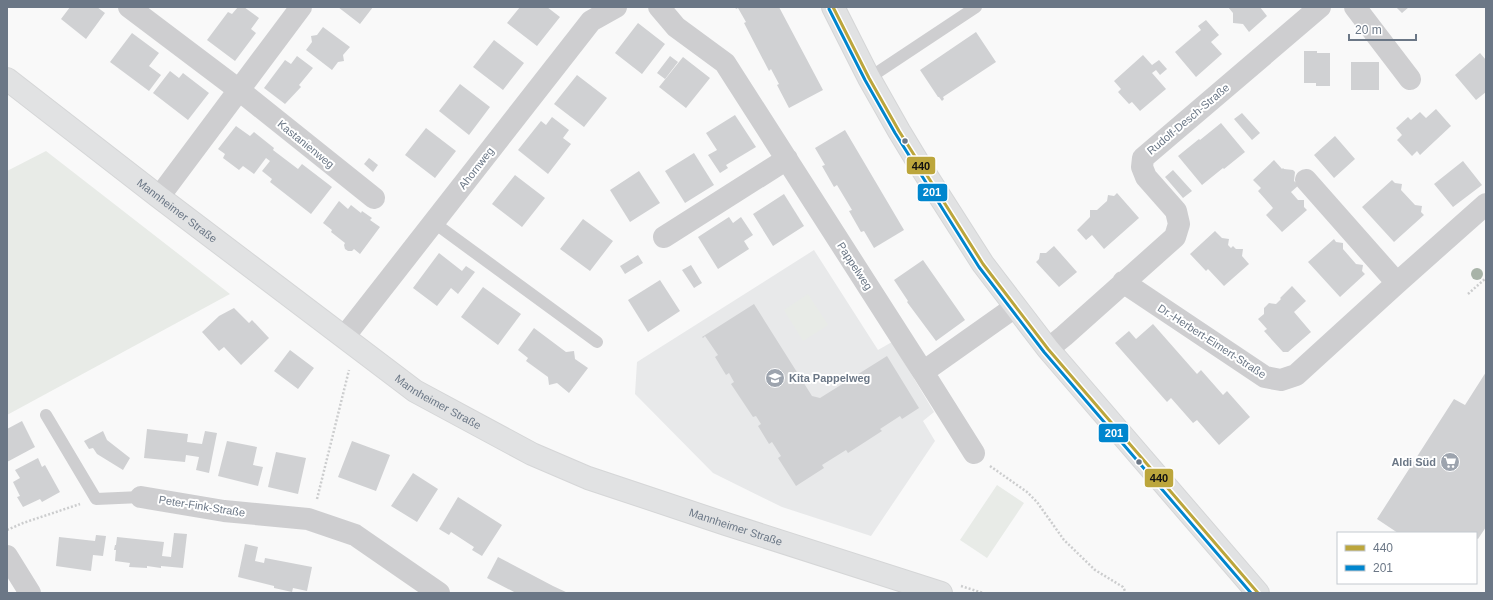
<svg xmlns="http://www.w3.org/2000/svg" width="1493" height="600" font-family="Helvetica,sans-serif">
  <rect width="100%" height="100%" fill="#f9f9f9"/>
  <path fill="#e8e9ea" d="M814,250L878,350L892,342L934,412L923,421L935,441L871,536L782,507L713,473L635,394L637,362Z"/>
  <path fill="#e8ebe7" d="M46,151L230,294L7,415V171Z
    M808,294L828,325L803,341L784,310Z
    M997,485L1024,503L987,558L960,540Z"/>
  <path fill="#d0d1d3" d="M70,7H97L105,13L86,39L61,19Z
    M238,7H244L259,18L251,29L256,33L235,61L207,40L228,12L232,14Z
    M338,7H373L360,24Z
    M520,7H547L560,17L537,46L507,23Z
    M735,7H779L823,90L789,108L777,85L779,84L771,69L769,71L744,23L746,22L738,8L736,9Z
    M1228,7H1260L1267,16L1249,32L1243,24L1233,23V13Z
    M1396,7H1409L1402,13Z
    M1206,20L1219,35L1211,42L1222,54L1196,77L1175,52L1201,30L1198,26Z
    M638,23L665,44L642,74L615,53Z
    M323,27L350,47L343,55L344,61L338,62L332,70L306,50L312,42L311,36L317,35Z
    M976,32L996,62L943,97L944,99L942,101L939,97H938L920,70Z
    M132,33L159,53L149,66L161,75L149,91L110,62Z
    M494,40L524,63L503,90L473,67Z
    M1304,51H1317V53H1330V86H1316V83H1304Z
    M1480,53L1486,60V92L1476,100L1455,75Z
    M1143,55L1152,65L1159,60L1167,69L1160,75L1156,70L1152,73L1166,89L1140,111L1132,102L1129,104L1118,92L1121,89L1114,81Z
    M297,56L313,68L299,85L301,87L285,104L264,88L285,60L291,64Z
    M670,56L678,62L665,79L657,73Z
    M683,57L710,78L686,108L659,87Z
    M1351,62H1379V90H1351Z
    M170,71L179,78L183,73L209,93L188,120L153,93Z
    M577,75L607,98L584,127L554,104Z
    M460,84L490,107L469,135L439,111Z
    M1436,109L1451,126L1420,155L1417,151L1412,156L1397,140L1402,135L1396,128L1408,117L1411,120L1420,112L1426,118Z
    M1242,113L1260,133L1252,140L1234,119Z
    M735,115L756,147L726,165L728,168L720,173L708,155L717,150L706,133Z
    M552,117L569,130L563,138L571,144L548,174L518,150L541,121L546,125Z
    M1221,123L1245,152L1224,169L1223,168L1202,185L1178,156L1199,139L1200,140Z
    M236,126L250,136L254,132L274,148L273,150L298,169L302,164L332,187L311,214L270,182L272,179L262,171L270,161L266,158L254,174L243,166L239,170L223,158L225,154L218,149Z
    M426,128L456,151L435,178L405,155Z
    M845,130L904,230L874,248L864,231L861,232L849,211L852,210L837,185L834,187L822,166L825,165L815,148Z
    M1335,136L1355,159L1334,178L1314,155Z
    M694,153L714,185L685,203L665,171Z
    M369,158L378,165L373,172L364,164Z
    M1274,160L1282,169L1283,168L1284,169L1293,170L1295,172L1294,181L1299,185L1291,192L1298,200H1304V207L1307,210L1282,232L1266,215L1273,208L1258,191L1261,188L1253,180Z
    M1463,161L1482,185L1453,207L1434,184Z
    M1173,170L1192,191L1183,198L1165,177Z
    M639,171L660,203L630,222L610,190Z
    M515,175L545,198L522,227L492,204Z
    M1392,180L1395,183L1402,184L1401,190L1415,205L1422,206L1421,212L1424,215L1394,242L1362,207Z
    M1117,193L1139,218L1104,249L1092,235L1086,240L1077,230L1090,217V210H1097L1107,201L1108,195L1114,196Z
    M784,194L804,226L773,246L753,214Z
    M339,201L348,209L351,205L361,213L362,211L372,218L370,220L380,227L360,254L354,249L352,251H348L345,249L344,245L345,243L331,232L332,230L323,223Z
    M729,217L733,223L741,217L753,235L744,241L749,249L718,269L698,237Z
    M583,219L613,241L590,271L560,249Z
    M1215,231L1222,238L1229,239L1228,245L1231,248L1233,246L1236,249H1243L1242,256L1249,264L1224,286L1208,269L1206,271L1190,254Z
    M1334,239L1336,242L1343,243V249L1356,264L1363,265L1362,271L1365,274L1340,297L1308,262Z
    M1054,246L1077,272L1059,287L1036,262L1039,259L1040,253H1046Z
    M439,253L462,271L466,266L475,272L458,294L451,288L437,306L413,288Z
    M638,255L643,263L625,274L620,266Z
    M923,260L965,320L936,341L907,302L908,301L894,280Z
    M691,265L702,283L694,288L682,270Z
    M660,280L680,311L648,332L628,300Z
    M1292,286L1306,301L1294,312L1311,332L1288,352H1283L1264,331L1267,329L1258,319L1264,314V308L1269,303L1276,304L1281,299L1280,298Z
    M483,287L521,314L498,345L461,317Z
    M754,304L812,396L820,398L887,356L919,408L902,419L900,416L880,429L882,431L848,453L846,450L822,465L824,468L796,486L778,458L781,456L772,442L769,444L758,426L761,424L756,416L753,417L731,384L734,382L729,373L726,375L715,357L718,355L705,336L703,338L702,337Z
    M234,308L249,323L252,320L269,338L241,365L224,347L219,351L202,332L219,316Z
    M1153,324L1197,374L1201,370L1223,395L1227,391L1250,417L1219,445L1197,420L1193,423L1171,398L1167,402L1115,343L1129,331L1136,339Z
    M534,328L566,352L574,351L575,359L588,368L569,393L557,383L549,385L548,377L526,361L528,358L518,350Z
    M290,350L314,368L298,389L274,371Z
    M1486,372V527L1478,539L1476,538V533L1466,532L1398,533L1377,519L1454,399L1465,405Z
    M22,421L35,447L7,462V429Z
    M147,429L188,434L187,442L202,444L205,431L217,433L209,473L196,470L199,457L186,455L185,462L144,458Z
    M103,431L107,440L130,458L123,470L97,454L93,448L89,449L84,441Z
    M227,441L257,447L253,465L263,467L258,486L218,476Z
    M352,441L390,455L376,491L338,477Z
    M276,452L306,458L298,494L268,487Z
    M38,458L42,467L45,465L60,492L42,502L40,499L23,507L17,497L20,496L13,482L20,478L15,470Z
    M413,473L438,489L417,522L391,506Z
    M458,497L502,525L482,556L472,550L474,547L451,532L449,535L439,529Z
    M174,533L187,534L183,568L161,566V568L147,566V568L129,567L130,563L115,561L116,550H114L115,545H116L117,537L164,542L162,556L171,557Z
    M96,535L106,536L103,556L93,555L91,571L56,566L59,537L95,541Z
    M245,544L258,547L255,561L264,563L265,558L312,567L307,591L293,588L292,592L274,588V586L238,577Z
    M498,557L553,586L568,593H516L487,578Z"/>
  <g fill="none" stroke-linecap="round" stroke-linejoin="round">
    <defs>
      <g id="secondary">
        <path d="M833,7L869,78L899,131L919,164L983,264L1048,349L1258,593"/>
        <path id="s1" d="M7,79L159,197L415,391L532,454L588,478L726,524L941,593"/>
      </g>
    </defs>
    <use href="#secondary" stroke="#d5d6d7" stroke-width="24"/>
    <path stroke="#cccdce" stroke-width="2.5" stroke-dasharray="2 2" stroke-linecap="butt" d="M1468,294L1486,278
      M990,466L1027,492L1037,502L1064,540L1095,570L1123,587L1126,593
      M317,499L349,370
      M7,530L23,523L80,504
      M961,586L983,593"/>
    <path stroke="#ceced0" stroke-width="12" d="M869,78L976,7
      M433,222L597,342
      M46,415L96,499L141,497"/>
    <path stroke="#ceced0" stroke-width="22" d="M129,7L239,90L374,198
      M659,7L676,27L725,63L923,372L1015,307
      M1355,7L1410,79
      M1306,180L1397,283
      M159,197L301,7
      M664,237L787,159
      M1123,282L1265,377L1281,380L1296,375L1397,283L1486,204
      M344,337L591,21L616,7
      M1048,349L1064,336L1175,237L1179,224L1176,211L1146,177L1142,167L1143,158L1320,7
      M923,372L974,453
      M141,497L224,511L308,519L355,535L439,593
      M7,556L30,593"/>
    <use href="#secondary" stroke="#e1e2e3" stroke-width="22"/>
    <defs>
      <path id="bus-1" d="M833,7L869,78L899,131L983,264L1048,349L1258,593"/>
      <path id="bus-2" d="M829,9L865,80L895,133L979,267L1044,352L1251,593"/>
    </defs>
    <use href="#bus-1" stroke="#fff" stroke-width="6"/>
    <use href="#bus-2" stroke="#fff" stroke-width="6"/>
    <use href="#bus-1" stroke="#bca63c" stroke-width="3"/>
    <use href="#bus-2" stroke="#0086ce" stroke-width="3"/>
  </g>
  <circle fill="#a8b3a8" cx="1477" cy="274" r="6"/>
  <defs>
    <symbol id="school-disc" viewBox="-11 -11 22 22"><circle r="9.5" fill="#9da4ae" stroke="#fff"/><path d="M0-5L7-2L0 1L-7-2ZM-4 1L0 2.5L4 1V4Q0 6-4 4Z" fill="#fff"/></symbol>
    <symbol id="supermarket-disc" viewBox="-11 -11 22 22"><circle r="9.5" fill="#9da4ae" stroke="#fff"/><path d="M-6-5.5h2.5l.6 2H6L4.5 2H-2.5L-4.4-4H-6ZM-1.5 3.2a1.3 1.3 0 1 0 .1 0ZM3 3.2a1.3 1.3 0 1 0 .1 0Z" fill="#fff"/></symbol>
  </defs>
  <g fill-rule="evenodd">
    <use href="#school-disc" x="764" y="367" width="22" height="22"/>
    <use href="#supermarket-disc" x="1439" y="451" width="22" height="22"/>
  </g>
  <g fill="#6b7786" stroke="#fff" stroke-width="1.5">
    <circle cx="905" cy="141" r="3.5"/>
    <circle cx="1139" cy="462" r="3.5"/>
  </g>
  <g text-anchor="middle" stroke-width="4" stroke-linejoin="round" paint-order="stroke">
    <g font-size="11" fill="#6b7786" stroke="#fff">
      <text transform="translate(1188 119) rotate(-40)" y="4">Rudolf-Desch-Straße</text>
      <text transform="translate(306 144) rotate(39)" y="4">Kastanienweg</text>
      <text transform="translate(476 168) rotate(-52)" y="4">Ahornweg</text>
      <text dy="4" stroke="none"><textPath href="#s1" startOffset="215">Mannheimer Straße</textPath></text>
      <text transform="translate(855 266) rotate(57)" y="4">Pappelweg</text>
      <text transform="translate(1212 341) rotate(33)" y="4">Dr.-Herbert-Eimert-Straße</text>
      <text dy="4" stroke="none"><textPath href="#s1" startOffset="539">Mannheimer Straße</textPath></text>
      <text transform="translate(202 506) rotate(9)" y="4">Peter-Fink-Straße</text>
      <text dy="4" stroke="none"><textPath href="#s1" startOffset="863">Mannheimer Straße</textPath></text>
    </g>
    <g font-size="11" font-weight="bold" fill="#6b7786" stroke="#fff" text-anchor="start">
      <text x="789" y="382">Kita Pappelweg</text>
      <text x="1436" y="466" text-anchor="end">Aldi Süd</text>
    </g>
  </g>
  <g stroke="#fff" stroke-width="1.5">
    <rect x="906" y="156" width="30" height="19" rx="4" fill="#bca63c"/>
    <rect x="917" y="183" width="31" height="19" rx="4" fill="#0086ce"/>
    <rect x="1098" y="423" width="31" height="20" rx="4" fill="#0086ce"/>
    <rect x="1144" y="468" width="30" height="20" rx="4" fill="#bca63c"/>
  </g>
  <g font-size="11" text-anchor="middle" font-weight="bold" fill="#fff">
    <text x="932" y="196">201</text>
    <text x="1114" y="437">201</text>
  </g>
  <g font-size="11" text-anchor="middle" font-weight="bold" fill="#111">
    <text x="921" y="170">440</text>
    <text x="1159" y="482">440</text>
  </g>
  <rect width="1493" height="600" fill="none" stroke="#6b7786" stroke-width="16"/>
  <rect x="1337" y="532" width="140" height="52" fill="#ffffff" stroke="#c4c9cf"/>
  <rect x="1345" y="545" width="20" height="6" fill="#bca63c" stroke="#c4c9cf"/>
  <text x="1373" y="552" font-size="12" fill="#6b7786">440</text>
  <rect x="1345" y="565" width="20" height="6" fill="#0086ce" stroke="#c4c9cf"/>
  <text x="1373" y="572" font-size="12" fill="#6b7786">201</text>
  <path d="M1349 34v6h67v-6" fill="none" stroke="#6b7786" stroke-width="2"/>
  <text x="1355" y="34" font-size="12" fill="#6b7786" stroke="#ffffff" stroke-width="3" paint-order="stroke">20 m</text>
</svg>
